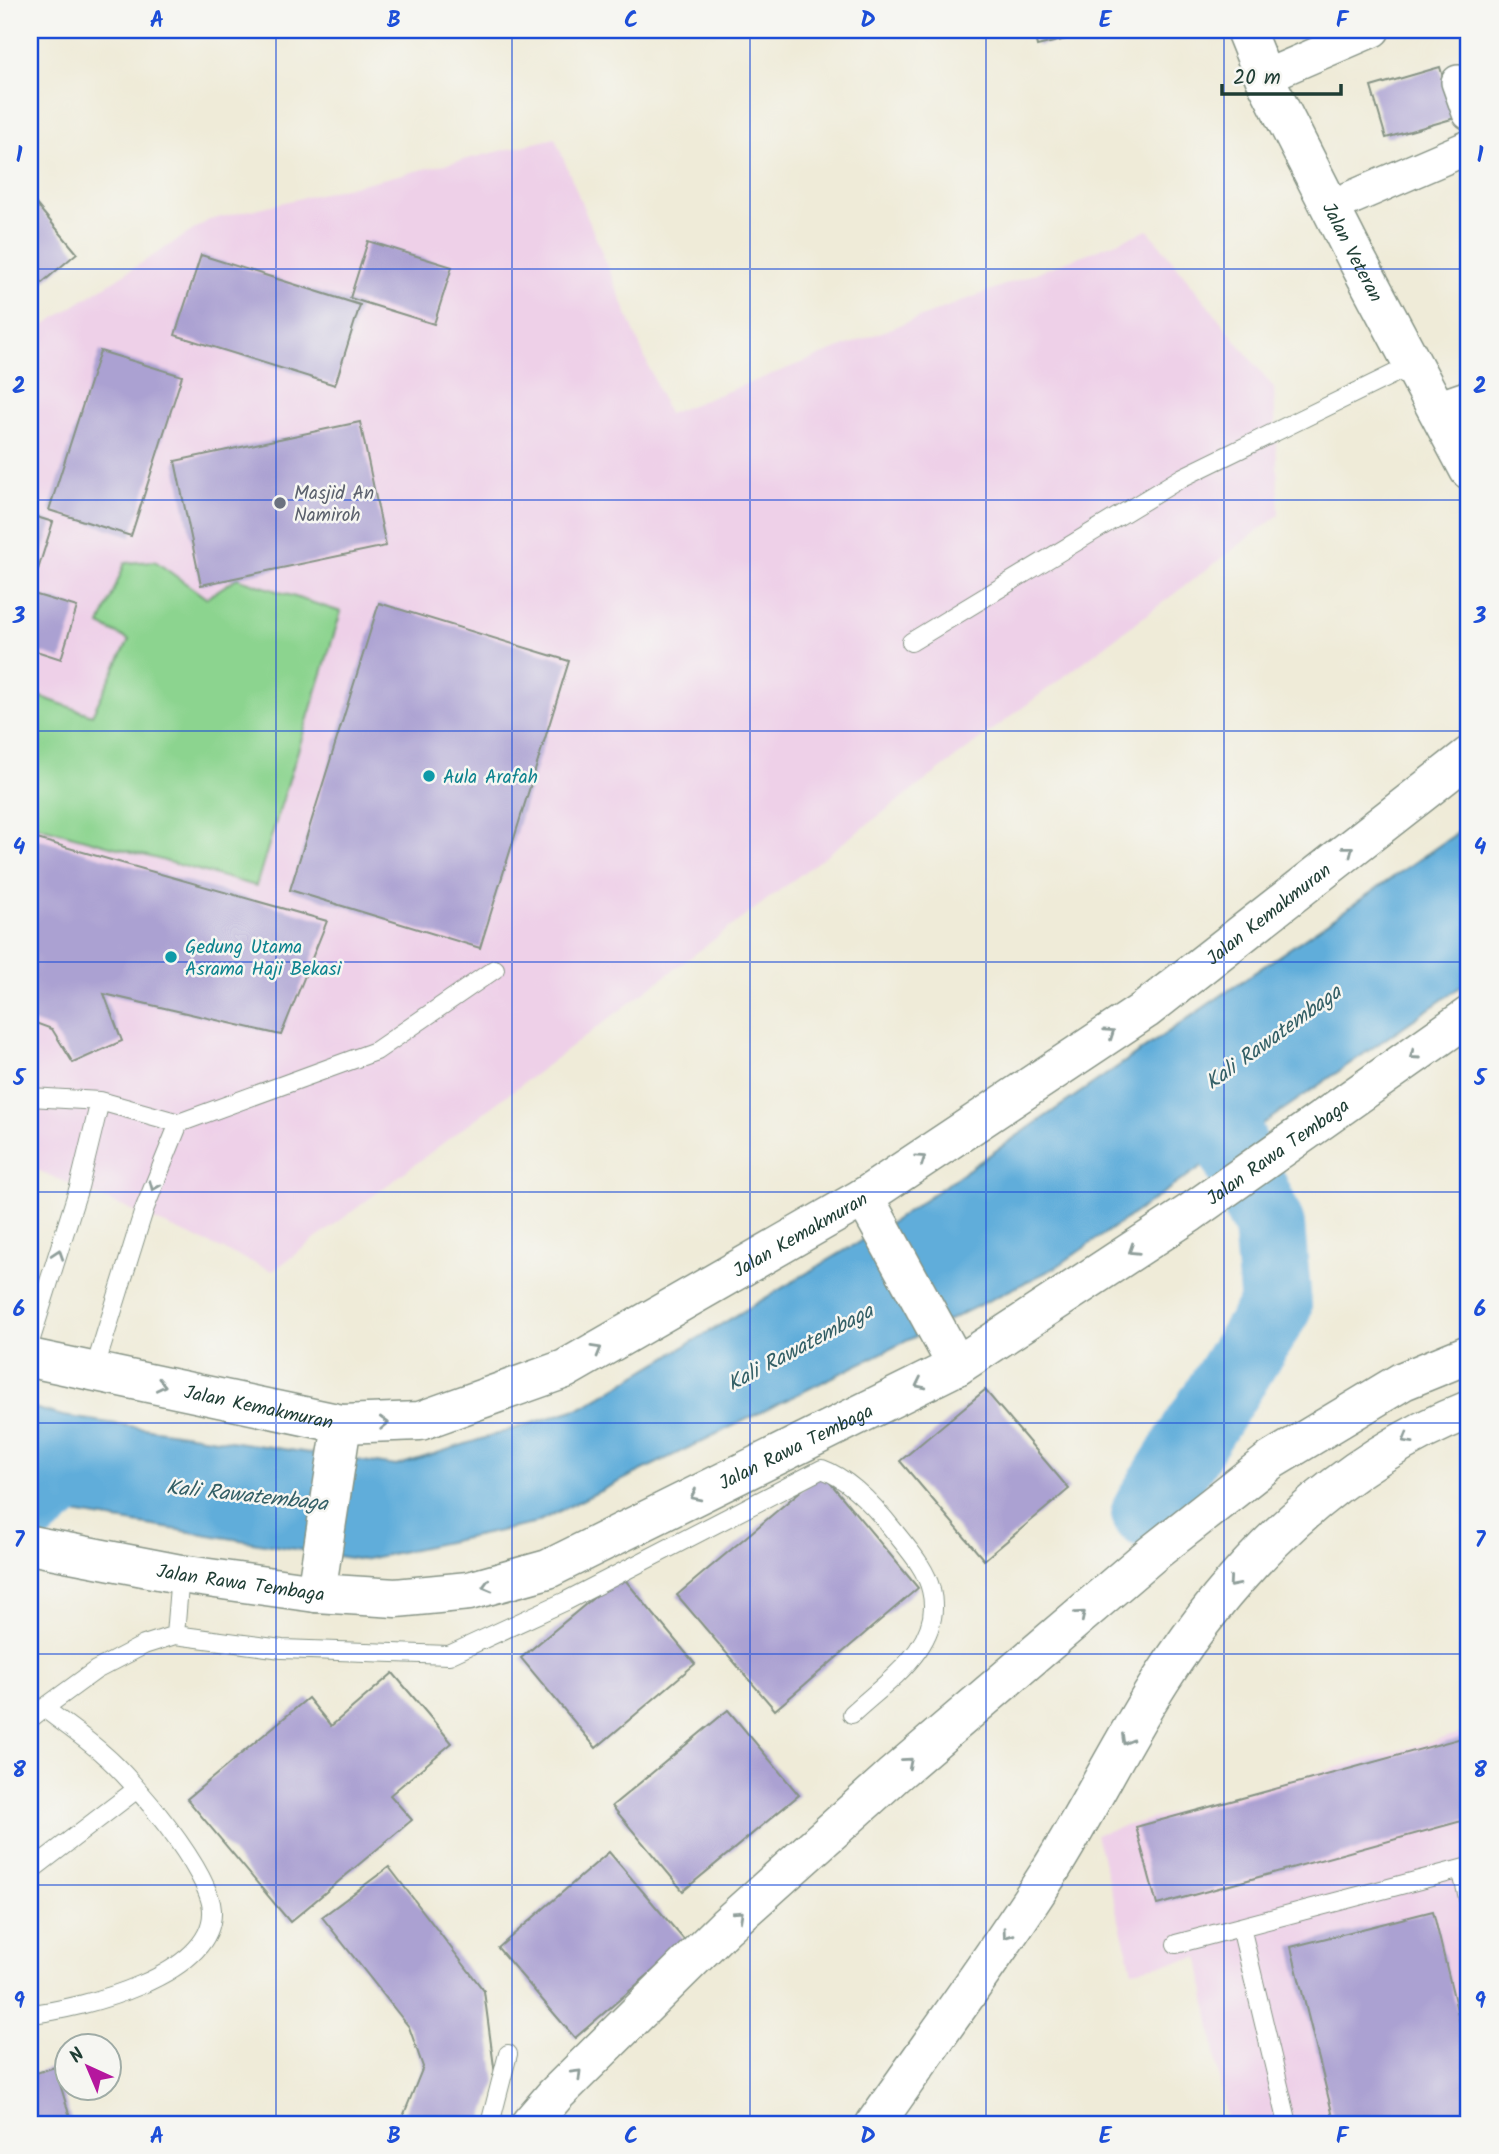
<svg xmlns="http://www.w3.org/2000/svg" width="1499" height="2154" font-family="Kalam,sans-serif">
  <rect width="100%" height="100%" fill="#f6f6f2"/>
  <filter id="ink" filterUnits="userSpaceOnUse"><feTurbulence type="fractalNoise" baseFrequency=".0143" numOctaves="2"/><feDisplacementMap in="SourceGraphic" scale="14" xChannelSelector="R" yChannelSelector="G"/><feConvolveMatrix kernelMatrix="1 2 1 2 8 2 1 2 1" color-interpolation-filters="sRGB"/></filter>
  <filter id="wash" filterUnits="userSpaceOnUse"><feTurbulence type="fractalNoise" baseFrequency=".00686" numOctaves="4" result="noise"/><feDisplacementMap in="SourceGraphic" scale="28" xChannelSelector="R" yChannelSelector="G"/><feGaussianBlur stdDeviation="1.57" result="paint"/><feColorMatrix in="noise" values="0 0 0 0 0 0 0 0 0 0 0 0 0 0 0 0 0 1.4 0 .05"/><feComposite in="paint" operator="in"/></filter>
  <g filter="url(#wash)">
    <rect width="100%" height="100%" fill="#efebd8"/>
    <path fill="#eed0e8" d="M555,138L668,414L1148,230L1274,388L1279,515L273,1271L32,1168L30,1171V334L209,220Z
      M1469,1731V2124H1227L1199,1957L1132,1970L1096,1834Z"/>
    <path fill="#8cd48f" stroke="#568862" stroke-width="2" d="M155,561L206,598L237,578L341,612L256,886L30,824V693L92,715L129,640L100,625L125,563Z"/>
    <path fill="#61adda" stroke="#407587" stroke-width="2" d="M1469,825V981L1055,1268L533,1524L362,1560L30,1506V1407L63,1416L396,1466L583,1407L889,1224Z"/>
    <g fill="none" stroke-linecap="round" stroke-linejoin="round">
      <path stroke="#61adda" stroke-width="42" d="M30,1526L87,1479"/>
      <path stroke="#61adda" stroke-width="72" d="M1147,1512L1276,1306L1269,1226L1205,1086"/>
    </g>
    <g id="blocks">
      <path fill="#aba1d2" d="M1033,30H1081L1083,35L1037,46Z
        M1440,67L1455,118L1386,138L1371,87Z
        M30,197L77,253L30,293Z
        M368,241L452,267L434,324L350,298Z
        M201,255L360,305L335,385L175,335Z
        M100,351L182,376L131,536L49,510Z
        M360,422L386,546L201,585L175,461Z
        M30,515L53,522L35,579L30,578Z
        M30,593L77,607L61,659L30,649Z
        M379,603L569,661L480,948L290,890Z
        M30,837L327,921L281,1035L104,994L122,1041L73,1063L52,1029L30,1021Z
        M985,1390L1069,1489L984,1560L900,1461Z
        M822,1473L918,1588L775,1710L677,1595Z
        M621,1575L695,1664L596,1748L521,1658Z
        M393,1673L452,1743L390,1795L412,1820L290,1922L187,1799L308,1698L331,1726Z
        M728,1710L799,1795L683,1891L612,1806Z
        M1469,1736V1819L1157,1905L1136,1827Z
        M609,1852L686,1942L575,2038L498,1948Z
        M389,1867L484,1991L496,2082L481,2124H400L423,2067L409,2027L322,1917Z
        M1433,1911L1469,2060V2124H1335L1291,1947Z
        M55,2067L72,2124H30V2075Z"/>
    </g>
  </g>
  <g filter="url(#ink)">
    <use href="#blocks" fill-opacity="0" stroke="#879486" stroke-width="2"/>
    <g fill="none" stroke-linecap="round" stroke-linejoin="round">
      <defs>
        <path id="lane" d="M911,642L1183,477L1412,365
          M30,1097L100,1101L179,1123L376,1051L495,969
          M30,1342L79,1187L100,1101
          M94,1371L144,1210L179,1123
          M175,1635L180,1574
          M44,1708L96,1670L144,1645L175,1635L282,1649L449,1655L566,1601L822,1469C850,1479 876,1508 894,1531C908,1549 926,1568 931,1590C945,1645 886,1682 852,1714
          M30,1719L44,1708C63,1723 84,1737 103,1754C133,1779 210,1872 212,1910C215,1976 80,2009 30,2014
          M1461,1869L1469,1902
          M30,1871L137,1789
          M1241,1927L1288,2124
          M1176,1944L1469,1867
          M490,2124L508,2054"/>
        <path id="street" d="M1264,77L1373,30
          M1458,82L1469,113
          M1330,207L1469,147
          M1434,409L1469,397"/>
        <g id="secondary">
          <path id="s1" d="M1245,30L1264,77L1355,256L1469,470"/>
          <path d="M864,1197L957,1366"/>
          <path id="s2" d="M30,1358L342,1424L420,1421L565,1369L864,1197L1145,1010L1469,756"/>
          <path id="s3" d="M30,1545L180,1574L316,1593L396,1598L469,1591L548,1569L957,1366L1190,1213L1469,1016"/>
          <path d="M316,1593L342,1424"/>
        </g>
        <path id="highway" d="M530,2124L555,2095L726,1926L894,1775L1152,1554L1270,1461L1403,1381L1469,1354
          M875,2124C930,2045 988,1966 1041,1885C1084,1819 1118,1747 1161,1680C1235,1564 1339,1461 1469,1410"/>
      </defs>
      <use href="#lane" stroke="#879486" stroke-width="20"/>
      <use href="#street" stroke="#879486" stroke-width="36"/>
      <use href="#secondary" stroke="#879486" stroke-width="41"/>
      <use href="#highway" stroke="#879486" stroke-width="41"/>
      <use href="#lane" stroke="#fff" stroke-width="18"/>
      <use href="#street" stroke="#fff" stroke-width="33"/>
      <use href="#secondary" stroke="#fff" stroke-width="38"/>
      <use href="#highway" stroke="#fff" stroke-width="38"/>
    </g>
    <defs><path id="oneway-chevron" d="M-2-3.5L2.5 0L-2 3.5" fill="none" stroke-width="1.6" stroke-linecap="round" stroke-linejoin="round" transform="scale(1.75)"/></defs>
    <g stroke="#8f9e9a">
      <use href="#oneway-chevron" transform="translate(1349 850) rotate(-38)"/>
      <use href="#oneway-chevron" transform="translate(1110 1033) rotate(-34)"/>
      <use href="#oneway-chevron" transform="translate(1414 1055) rotate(145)"/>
      <use href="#oneway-chevron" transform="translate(921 1159) rotate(-34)"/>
      <use href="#oneway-chevron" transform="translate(154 1186) rotate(112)"/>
      <use href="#oneway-chevron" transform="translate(1133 1250) rotate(147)"/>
      <use href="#oneway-chevron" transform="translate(58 1254) rotate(-72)"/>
      <use href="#oneway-chevron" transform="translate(597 1350) rotate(-30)"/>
      <use href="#oneway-chevron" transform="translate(920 1384) rotate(154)"/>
      <use href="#oneway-chevron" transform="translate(161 1385) rotate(12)"/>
      <use href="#oneway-chevron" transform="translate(384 1423) rotate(-2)"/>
      <use href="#oneway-chevron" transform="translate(1407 1439) rotate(150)"/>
      <use href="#oneway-chevron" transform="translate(695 1496) rotate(154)"/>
      <use href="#oneway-chevron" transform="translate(1233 1583) rotate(131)"/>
      <use href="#oneway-chevron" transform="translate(487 1586) rotate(165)"/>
      <use href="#oneway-chevron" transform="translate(1081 1615) rotate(-40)"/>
      <use href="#oneway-chevron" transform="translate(1126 1740) rotate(120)"/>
      <use href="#oneway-chevron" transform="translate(908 1762) rotate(-40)"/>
      <use href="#oneway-chevron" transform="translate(739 1915) rotate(-42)"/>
      <use href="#oneway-chevron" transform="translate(1007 1934) rotate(125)"/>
      <use href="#oneway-chevron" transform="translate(577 2074) rotate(-45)"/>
    </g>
  </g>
  <path fill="none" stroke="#1d4ed8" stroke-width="2" stroke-opacity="0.55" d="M276,30V2124M512,30V2124M750,30V2124M986,30V2124M1224,30V2124M30,269H1469M30,500H1469M30,731H1469M30,962H1469M30,1192H1469M30,1423H1469M30,1654H1469M30,1885H1469"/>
  <circle fill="#6b7280" stroke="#f6f6f2" stroke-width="2.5" cx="280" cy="503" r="7"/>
  <g fill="#0f9aa8" stroke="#f6f6f2" stroke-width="2.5">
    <circle cx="429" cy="776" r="7"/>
    <circle cx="171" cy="957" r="7"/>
  </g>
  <g text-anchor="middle" stroke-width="5" stroke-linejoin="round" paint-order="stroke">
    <g font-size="19" fill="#1f3d34" stroke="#f6f6f2">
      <text dy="7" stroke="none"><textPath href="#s1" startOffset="247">Jalan Veteran</textPath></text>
      <text dy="7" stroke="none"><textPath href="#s2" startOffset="1390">Jalan Kemakmuran</textPath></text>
      <text dy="7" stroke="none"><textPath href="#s3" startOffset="1368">Jalan Rawa Tembaga</textPath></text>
      <text dy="7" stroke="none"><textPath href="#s2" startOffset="822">Jalan Kemakmuran</textPath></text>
      <text dy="7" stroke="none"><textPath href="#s2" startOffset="234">Jalan Kemakmuran</textPath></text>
      <text dy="7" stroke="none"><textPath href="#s3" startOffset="802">Jalan Rawa Tembaga</textPath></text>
      <text dy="7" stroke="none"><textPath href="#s3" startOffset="214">Jalan Rawa Tembaga</textPath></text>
    </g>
    <g font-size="19" fill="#5b616d" stroke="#f6f6f2" text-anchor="start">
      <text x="294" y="499">Masjid An<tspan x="294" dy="22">Namiroh</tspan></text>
    </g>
    <g font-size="19" fill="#0d838f" stroke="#f6f6f2" text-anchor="start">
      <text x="443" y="783">Aula Arafah</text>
      <text x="185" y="953">Gedung Utama<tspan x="185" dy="22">Asrama Haji Bekasi</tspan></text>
    </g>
    <g font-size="21" font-style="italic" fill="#335f66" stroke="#f6f6f2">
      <text transform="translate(1273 1037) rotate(-36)" y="7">Kali Rawatembaga</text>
      <text transform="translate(800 1347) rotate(-28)" y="7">Kali Rawatembaga</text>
      <text transform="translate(247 1495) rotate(6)" y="7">Kali Rawatembaga</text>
    </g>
  </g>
  <rect width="1499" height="2154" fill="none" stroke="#f6f6f2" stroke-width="77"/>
  <g transform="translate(88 2067) rotate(316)"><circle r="33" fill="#f6f6f2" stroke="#a0aca6" stroke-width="2"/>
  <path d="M0-5L12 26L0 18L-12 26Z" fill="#b5179e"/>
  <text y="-10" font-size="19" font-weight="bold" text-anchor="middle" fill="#1f3d34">N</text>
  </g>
  <path d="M1222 84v10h119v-10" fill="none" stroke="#1f3d34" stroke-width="3.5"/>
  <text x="1233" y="84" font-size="21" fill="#1f3d34" stroke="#f6f6f2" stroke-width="5" paint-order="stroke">20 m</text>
  <rect x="38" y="38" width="1422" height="2078" fill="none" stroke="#1d4ed8" stroke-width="2.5"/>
  <g font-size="23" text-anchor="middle" font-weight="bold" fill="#1d4ed8">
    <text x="157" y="27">A</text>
    <text x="394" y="27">B</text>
    <text x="631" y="27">C</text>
    <text x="868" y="27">D</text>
    <text x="1105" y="27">E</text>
    <text x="1342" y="27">F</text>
    <text x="19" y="162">1</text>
    <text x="1480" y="162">1</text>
    <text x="19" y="393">2</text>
    <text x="1480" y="393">2</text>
    <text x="19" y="623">3</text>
    <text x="1480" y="623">3</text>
    <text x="19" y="854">4</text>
    <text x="1480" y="854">4</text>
    <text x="19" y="1085">5</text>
    <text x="1480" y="1085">5</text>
    <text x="19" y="1316">6</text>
    <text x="1480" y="1316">6</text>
    <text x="19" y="1547">7</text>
    <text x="1480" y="1547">7</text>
    <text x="19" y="1777">8</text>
    <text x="1480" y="1777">8</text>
    <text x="19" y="2008">9</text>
    <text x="1480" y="2008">9</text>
    <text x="157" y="2143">A</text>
    <text x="394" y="2143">B</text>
    <text x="631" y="2143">C</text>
    <text x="868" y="2143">D</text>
    <text x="1105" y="2143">E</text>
    <text x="1342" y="2143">F</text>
  </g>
</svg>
